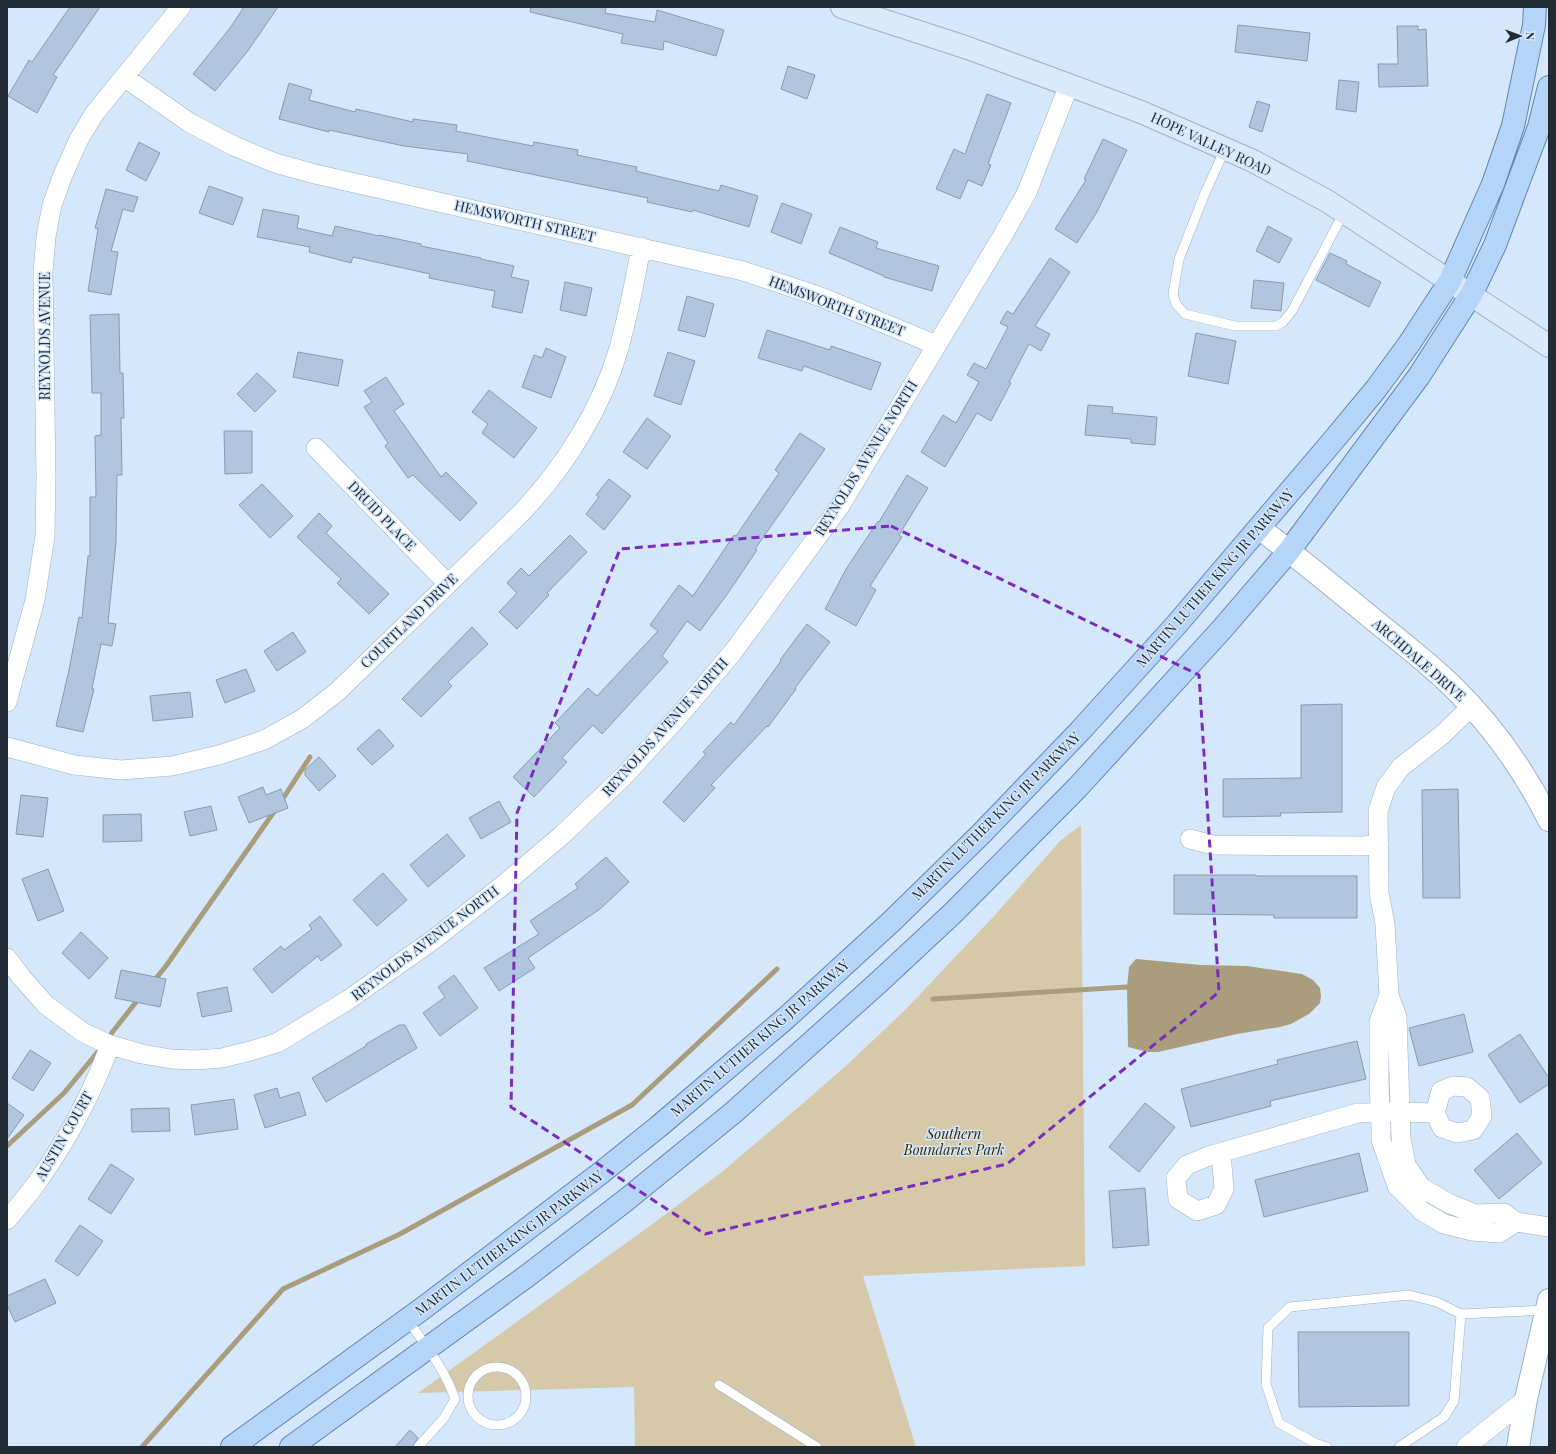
<svg xmlns="http://www.w3.org/2000/svg" width="1556" height="1454" font-family="'Playfair Display',serif">
  <rect width="100%" height="100%" fill="#d5e7fb"/>
  <path fill="#d6c9aa" d="M1081,825L1085,1266L863,1276L916,1447H635L634,1387L418,1393L658,1220L723,1171L794,1111L847,1065L906,1009L994,916L1060,841Z"/>
  <path fill="#aa9d7e" d="M1136,959L1201,965L1247,966L1302,974L1313,980L1320,988L1321,996L1320,1003L1309,1014L1291,1024L1280,1027L1237,1034L1158,1052H1148L1128,1047L1127,987L1129,967Z"/>
  <g fill="none" stroke-linecap="round" stroke-linejoin="round">
    <path stroke="#aa9d7e" stroke-width="5" d="M280,803L310,757
      M153,982L166,966L276,809
      M933,999L1127,987L1133,989
      M107,1039L140,997
      M7,1146L64,1093L101,1048
      M142,1447L283,1289L400,1234L632,1105L777,969"/>
  </g>
  <path fill="#b0c5de" stroke="#879cb3" d="M70,7H100L53,75L57,77L37,113L8,96L29,60L32,62Z
    M244,7H278L247,52L215,91L193,74L230,28Z
    M531,7H606L605,13L655,22L657,10L724,30L716,56L664,41L663,50L621,43L623,34L530,12Z
    M1238,25L1310,33L1307,61L1235,52Z
    M1397,26H1418V30L1426,29L1428,86L1379,87L1378,64H1398Z
    M788,66L815,75L807,99L781,89Z
    M1339,80L1359,82L1356,112L1336,109Z
    M289,83L312,90L309,100L355,112L356,109L413,122V119L457,125L456,131L533,146L534,142L578,150L577,155L637,167L636,171L719,191L721,185L758,196L749,227L693,210L692,212L647,202L648,198L467,161L468,154L404,146L329,130V132L279,119Z
    M987,94L1011,103L988,164L991,165L982,186L968,180L960,199L936,189L954,149L965,154Z
    M1257,101L1270,105L1262,132L1249,127Z
    M1103,139L1127,150L1097,212L1077,243L1055,229L1086,180L1084,179Z
    M139,142L160,153L146,181L126,170Z
    M209,186L243,198L233,225L199,213Z
    M106,189L138,197L133,212L123,209L111,251L118,252L111,295L88,291L98,229L95,228Z
    M782,203L812,214L801,244L771,232Z
    M263,209L299,216L297,228L332,236L335,226L379,236V235L421,244V246L481,258V259L514,266L511,277L529,281L522,313L492,307L495,291L429,278L430,274L353,257L351,263L309,252L310,247L257,237Z
    M1268,226L1292,239L1279,263L1256,251Z
    M840,227L878,242L876,248L939,266L932,291L884,277V276L829,253Z
    M1330,253L1347,261L1346,264L1381,282L1369,307L1316,280Z
    M1050,258L1070,272L1035,326L1050,334L1041,351L1029,344L1009,382L1011,383L991,421L977,413L945,467L921,452L943,415L956,423L979,382L967,375L974,363L986,369L1008,327L1000,323L1007,311L1013,314Z
    M1254,280L1284,283L1281,311L1251,308Z
    M565,282L592,288L586,316L560,310Z
    M687,296L714,304L705,337L678,330Z
    M119,314L120,373H123L124,418H121L122,475H117L116,543L108,623L116,624L112,646L101,644L92,689H94L83,732L56,726L69,670L79,617L82,618L88,556H90V497H96L95,436L101,435V393H92L90,315Z
    M767,330L830,350L831,346L881,363L871,390L804,366L802,371L758,358Z
    M1196,333L1236,341L1228,384L1188,376Z
    M546,348L566,357L551,398L522,387L534,355L542,358Z
    M298,352L343,360L338,386L293,377Z
    M668,352L695,361L681,405L654,396Z
    M257,373L276,391L255,412L237,394Z
    M386,377L404,404L394,411L441,477L446,472L477,503L460,521L413,475L408,478L385,446L388,443L364,407L372,402L364,391Z
    M489,390L537,428L514,458L482,433L488,424L472,412Z
    M1088,405L1113,407L1112,413L1157,417L1155,445L1131,443V439L1085,435Z
    M647,418L671,436L647,469L623,452Z
    M224,431H252V473L225,474Z
    M800,433L825,449L755,549L757,550L728,593L700,631L687,621L662,656L668,662L602,734L593,725L562,758L567,762L534,797L513,777L560,728L555,723L588,688L597,696L658,631L650,625L679,585L693,596L734,535L736,536L779,473L775,470Z
    M907,475L928,488L899,535L902,537L870,586L876,590L856,626L825,609L846,569L878,521L879,522Z
    M609,479L631,496L604,530L586,514L599,497L596,495Z
    M262,484L293,516L270,538L239,505Z
    M319,513L332,526L326,533L389,594L369,614L337,583L341,579L297,537Z
    M570,535L587,552L547,593L549,595L517,629L499,612L517,593L507,583L521,568L529,576Z
    M807,624L830,642L795,688L796,689L768,727L767,726L711,785L715,788L684,822L663,802L706,754L703,752L731,722L734,725L781,661L780,660Z
    M472,627L488,644L448,682L452,686L421,717L402,699Z
    M293,632L306,652L277,671L264,651Z
    M246,669L255,691L225,703L216,680Z
    M190,692L193,717L153,721L150,696Z
    M1342,704V812L1280,813L1281,816L1223,817V779L1301,778V705Z
    M379,729L394,746L372,765L357,749Z
    M319,757L336,776L319,791L305,775V770Z
    M263,787L266,795L281,789L288,808L249,823L238,797Z
    M1458,789L1460,898H1423L1422,790Z
    M21,795L48,798L43,837L16,834Z
    M499,801L511,822L481,839L469,818Z
    M211,806L217,830L190,836L184,812Z
    M141,814L142,841L103,842V815Z
    M447,834L465,856L428,887L410,865Z
    M606,857L629,882L600,909L528,958L535,968L499,991L484,968L539,934L530,921L578,888L575,884Z
    M48,869L64,911L38,921L22,879Z
    M383,873L407,900L377,926L353,900Z
    M1174,875H1256V876H1357V918H1274V915L1174,914Z
    M320,916L342,945L321,961L318,956L272,993L253,969L281,946L284,950L312,929L309,925Z
    M81,932L108,958L89,979L62,953Z
    M121,970L166,979L160,1007L115,998Z
    M454,975L478,1008L440,1036L423,1013L445,997L438,987Z
    M227,987L232,1011L202,1017L197,993Z
    M1464,1014L1473,1052L1419,1066L1409,1028Z
    M399,1025H405L417,1048L326,1102L312,1078L366,1046V1044Z
    M1520,1034L1549,1078V1084L1520,1103L1488,1055Z
    M1357,1041L1366,1079L1270,1101L1271,1106L1191,1127L1181,1089L1278,1064L1277,1060Z
    M30,1050L51,1063L33,1091L12,1078Z
    M277,1088L280,1098L299,1092L306,1115L265,1128L254,1095Z
    M234,1099L238,1129L195,1135L191,1105Z
    M7,1103L24,1115L7,1139Z
    M1145,1103L1175,1127L1139,1172L1109,1147Z
    M169,1108L170,1131L132,1132L131,1109Z
    M1517,1133L1542,1163L1499,1199L1474,1170Z
    M1359,1153L1368,1191L1264,1217L1255,1180Z
    M111,1164L134,1179L111,1214L88,1199Z
    M1145,1188L1149,1245L1113,1248L1109,1191Z
    M80,1225L103,1241L78,1276L55,1261Z
    M45,1279L56,1303L15,1322L7,1305V1296Z
    M1298,1332H1409V1406L1299,1407Z
    M410,1430L418,1438L412,1447H395Z"/>
  <g fill="none" stroke-linecap="round" stroke-linejoin="round">
    <defs>
      <path id="service" d="M1225,149L1205,193L1179,259L1173,294L1176,304L1185,314L1235,326H1276L1283,322L1292,311L1344,212
        M407,1319C425,1345 445,1369 455,1399L444,1418L418,1447
        M468 1396a29 29 0 1 1 58 0a29 29 0 1 1-58 0Z
        M719,1385L817,1447
        M1327,1447L1315,1443L1279,1423L1266,1384L1268,1328L1290,1307L1409,1295L1437,1302L1461,1314L1547,1310
        M1399,1447L1444,1417L1454,1401L1461,1314"/>
      <path id="minor" d="M124,77L190,123L234,146L275,163L315,174L743,271L821,297L936,345
        M316,448L448,584
        M7,702L35,600L45,536L46,477L43,272L46,237L52,205L63,175L78,141L94,114L181,7
        M1472,706L1442,735L1401,767L1386,787L1378,811L1379,893L1385,924L1389,995L1397,1017L1401,1138L1406,1165L1421,1187L1448,1203L1475,1214L1504,1213L1516,1222L1549,1227
        M7,747L74,765L121,770L172,766L219,755L264,740L302,719L337,692L522,512C564,468 602,408 619,348C628,315 635,281 641,247
        M1190,839L1213,845L1364,846L1379,844
        M7,958L22,978L46,1005L84,1033L110,1045L142,1054L171,1059L196,1060L222,1058L250,1051L277,1043L348,1000L433,940L502,886L561,836L625,775L678,717L733,652L840,506L1003,235L1027,192L1069,85
        M1389,995L1379,1022V1080L1381,1129V1140L1397,1186L1422,1211L1444,1224L1472,1231L1499,1233L1516,1222
        M1453,1086L1467,1087L1480,1098L1482,1116L1473,1130L1457,1133L1442,1128L1435,1113L1441,1091Z
        M1221,1153L1224,1189L1216,1205L1197,1211L1178,1199L1176,1178L1187,1165L1209,1156L1358,1113L1400,1112L1435,1113
        M7,1220C17,1208 27,1196 36,1184C66,1142 92,1094 110,1045
        M1466,1447L1526,1399"/>
      <path id="tertiary" d="M1259,528C1295,555 1329,583 1363,611C1393,636 1424,659 1452,686C1492,725 1524,770 1549,820
        M1518,1447L1526,1399L1549,1300"/>
      <path id="secondary" d="M842,7L965,47L1069,85L1141,112L1253,161L1327,201L1549,346"/>
      <path id="primary" d="M232,1447L426,1306L602,1172L658,1127L786,1018L892,921L981,834L1080,731L1177,624L1332,442L1376,389L1409,344L1450,281L1493,184L1513,126L1534,25L1535,7
        M291,1447L527,1276L626,1200L734,1112L879,982L953,913L1078,787L1223,628L1289,551L1419,376L1471,295L1495,245L1539,127L1549,87"/>
    </defs>
    <use href="#service" stroke="#9cb1c9" stroke-width="10"/>
    <use href="#minor" stroke="#9cb1c9" stroke-width="20"/>
    <use href="#tertiary" stroke="#9cb1c9" stroke-width="24"/>
    <use href="#secondary" stroke="#9cb1c9" stroke-width="24"/>
    <use href="#primary" stroke="#6187b1" stroke-width="24"/>
    <use href="#service" stroke="#fff" stroke-width="9"/>
    <use href="#minor" stroke="#fff" stroke-width="19"/>
    <use href="#tertiary" stroke="#fff" stroke-width="22"/>
    <use href="#secondary" stroke="#daeafc" stroke-width="22"/>
    <use href="#primary" stroke="#b4d4f8" stroke-width="22"/>
  </g>
  <path fill="none" stroke="#7b2cbf" stroke-width="3" stroke-dasharray="8 5" stroke-linejoin="round" d="M891,526L1199,675L1219,992L1007,1164L705,1234L511,1107L517,813L620,549Z"/>
  <g text-anchor="middle" stroke-width="3" stroke-linejoin="round" paint-order="stroke">
    <g font-size="14" fill="#232b35" stroke="#d5e7fb">
      <text transform="translate(1211 144) rotate(25)" y="5">HOPE VALLEY ROAD</text>
      <text transform="translate(525 221) rotate(13)" y="5">HEMSWORTH STREET</text>
      <text transform="translate(837 306) rotate(21)" y="5">HEMSWORTH STREET</text>
      <text transform="translate(45 336) rotate(-90)" y="5">REYNOLDS AVENUE</text>
      <text transform="translate(866 458) rotate(-58)" y="5">REYNOLDS AVENUE NORTH</text>
      <text transform="translate(382 516) rotate(46)" y="5">DRUID PLACE</text>
      <text transform="translate(1215 578) rotate(-49)" y="5">MARTIN LUTHER KING JR PARKWAY</text>
      <text transform="translate(409 621) rotate(-44)" y="5">COURTLAND DRIVE</text>
      <text transform="translate(1419 660) rotate(41)" y="5">ARCHDALE DRIVE</text>
      <text transform="translate(665 727) rotate(-48)" y="5">REYNOLDS AVENUE NORTH</text>
      <text transform="translate(996 816) rotate(-45)" y="5">MARTIN LUTHER KING JR PARKWAY</text>
      <text transform="translate(425 943) rotate(-37)" y="5">REYNOLDS AVENUE NORTH</text>
      <text transform="translate(760 1038) rotate(-41)" y="5">MARTIN LUTHER KING JR PARKWAY</text>
      <text transform="translate(64 1136) rotate(-60)" y="5">AUSTIN COURT</text>
      <text transform="translate(509 1243) rotate(-37)" y="5">MARTIN LUTHER KING JR PARKWAY</text>
    </g>
    <g font-size="14" font-style="italic" fill="#372800" stroke="#d5e7fb">
      <text x="954" y="1139">Southern<tspan x="954" dy="16">Boundaries Park</tspan></text>
    </g>
  </g>
  <rect width="1556" height="1454" fill="none" stroke="#232b35" stroke-width="16"/>
  <g transform="translate(1520 36) rotate(89)" stroke="#d5e7fb" stroke-width="3" paint-order="stroke">
  <path d="M0-3L7 15L0 10L-7 15Z" fill="#232b35"/>
  <text y="-6" font-size="11" font-weight="bold" text-anchor="middle" fill="#232b35">N</text>
  </g>
</svg>
